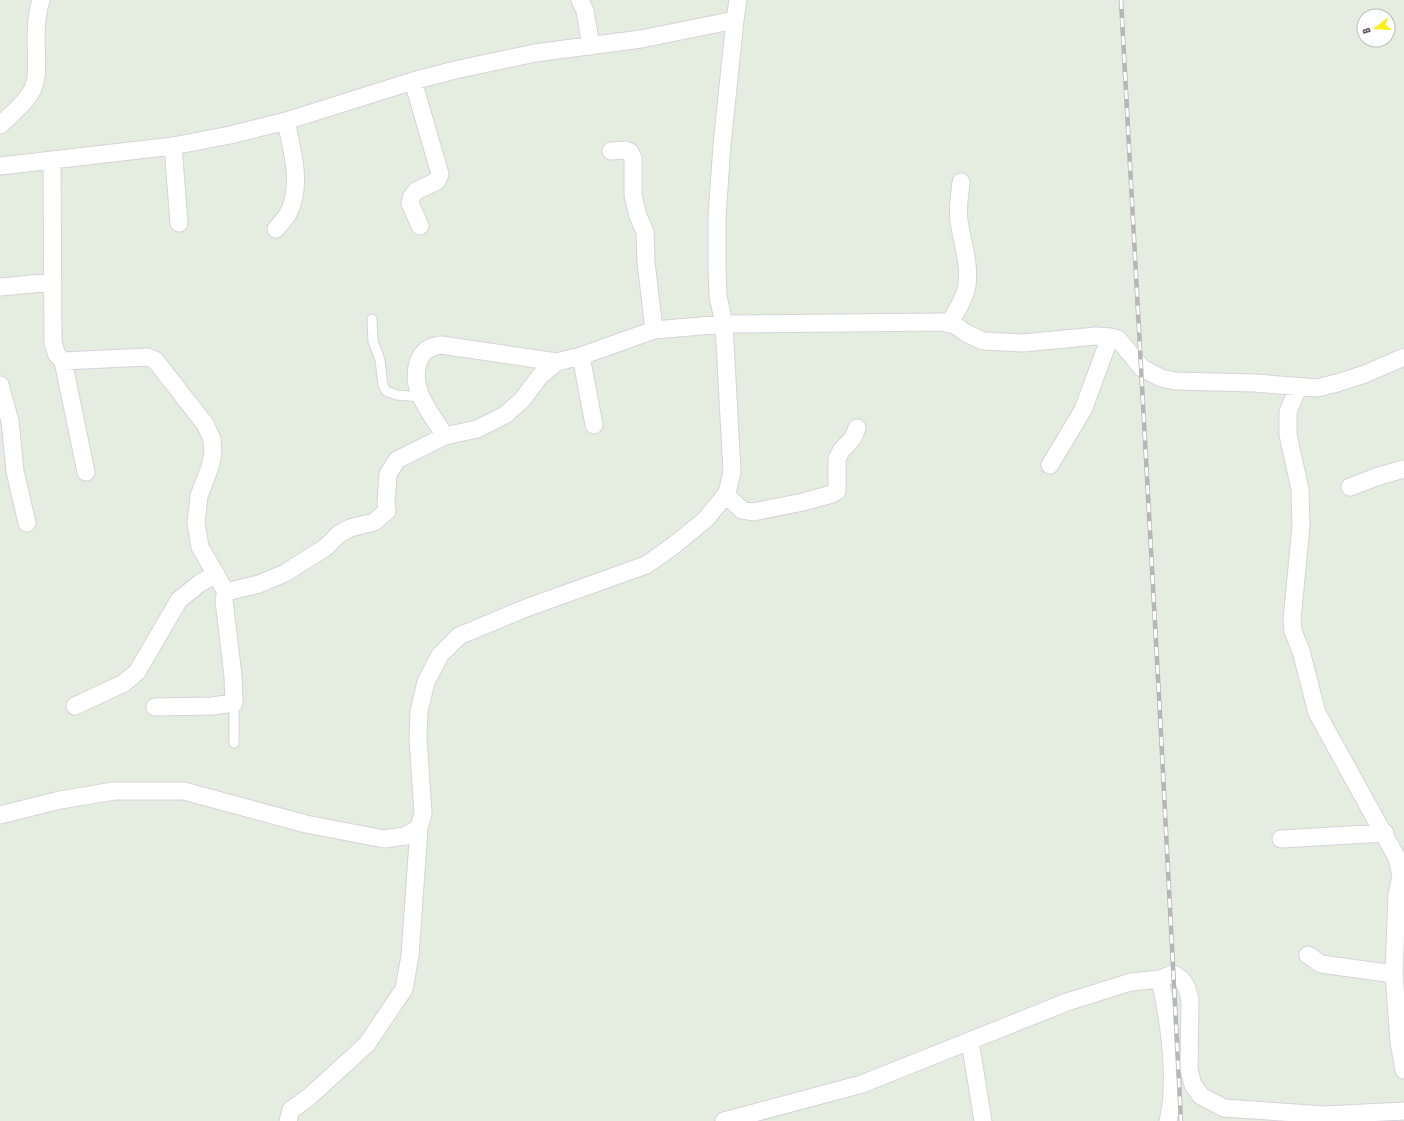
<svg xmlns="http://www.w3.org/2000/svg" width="1404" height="1121" font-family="'Asap Condensed',sans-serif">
  <rect width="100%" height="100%" fill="#e4eddf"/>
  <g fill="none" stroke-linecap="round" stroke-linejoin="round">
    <defs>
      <path id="lane" d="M372,319L373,341L380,360L383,385L386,391L397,395L421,397
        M234,703V743"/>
      <path id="street" d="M580,0L585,11L591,46
        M413,81L440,174L437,181L416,191L412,196L410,203L420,226
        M0,125C11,115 22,106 30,94C40,79 36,57 36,40C36,27 37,12 41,0
        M173,146L179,223
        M611,151L626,150L630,152L633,158V195L638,216L645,232L646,262L654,330
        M52,160L53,343L57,355L63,361L148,357L155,360L205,424L212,439L213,453L210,467L199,496L196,523L200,547L226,592
        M0,166L173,146L230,135L286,121L413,81L455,70L535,53L641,39L735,20L738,0
        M276,229C280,224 285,219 288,214C303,184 292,151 286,121
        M0,287L53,282
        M949,324C955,313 966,297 967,285C970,264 962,242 959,221C957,208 960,195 961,182
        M581,356L594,425
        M63,361L86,472
        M0,385L10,421L15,471L27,523
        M1298,387L1288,412V435L1300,489L1301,526L1292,620L1293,631L1301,651L1317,713L1397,858L1401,876L1397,894L1394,974L1399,1042L1404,1070
        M445,436C431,413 408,389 419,360C423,351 431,346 441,345L557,362
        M1050,465L1083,410L1110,337
        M1350,487L1379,476L1404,469
        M726,495L742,510L753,512L803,502L832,494L837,491V459L841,451L853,438L857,428
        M75,706L124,683L137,672L179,600L200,583L216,574
        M155,707L212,706L234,703L233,676L224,600L226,592L259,584L285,573L326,547L339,534L350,528L374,522L387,511L386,503L388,474L397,460L445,436L477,429L505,415L522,400L540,376L557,362L581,356L654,330L724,324L944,322L955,325L966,333L983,341L1023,343L1096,336L1110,337L1118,339L1142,368L1161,378L1175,381L1255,383L1317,388L1337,383L1365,374L1404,357
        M0,815L60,800L114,791H184L306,824L384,839L405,836L419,828L423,813L418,738L419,711L426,682L440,655L459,636L526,608L646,565L673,546L706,519L727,493L732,472L724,324L718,296L717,267V216L722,145L735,20
        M1281,839L1385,833
        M1308,955L1321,964L1394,974
        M1160,979C1169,1020 1178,1081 1168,1121
        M970,1041L983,1121
        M288,1121L291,1110L309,1097L367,1044L404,989L410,956L419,828
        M724,1121L862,1084L1067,1002L1131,982L1160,979L1173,974L1181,979L1186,986L1190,999L1189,1069L1193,1085L1201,1096L1224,1108L1325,1115L1404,1111"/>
    </defs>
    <use href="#lane" stroke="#d7d3db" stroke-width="11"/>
    <use href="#street" stroke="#d7d3db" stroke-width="19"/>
    <use href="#lane" stroke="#fff" stroke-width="9"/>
    <use href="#street" stroke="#fff" stroke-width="17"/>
    <defs>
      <path id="rail" d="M1121,0L1160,715L1181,1121"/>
    </defs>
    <use href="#rail" stroke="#b7b6b7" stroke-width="4.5"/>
    <use href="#rail" stroke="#fff" stroke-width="3" stroke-dasharray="9" stroke-linecap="butt"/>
  </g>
  <g transform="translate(1376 28) rotate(253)"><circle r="19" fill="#ffffff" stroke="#bebcc0"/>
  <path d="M0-3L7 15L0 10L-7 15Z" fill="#fbef17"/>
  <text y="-6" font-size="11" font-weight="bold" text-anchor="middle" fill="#5d5862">B</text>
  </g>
</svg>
